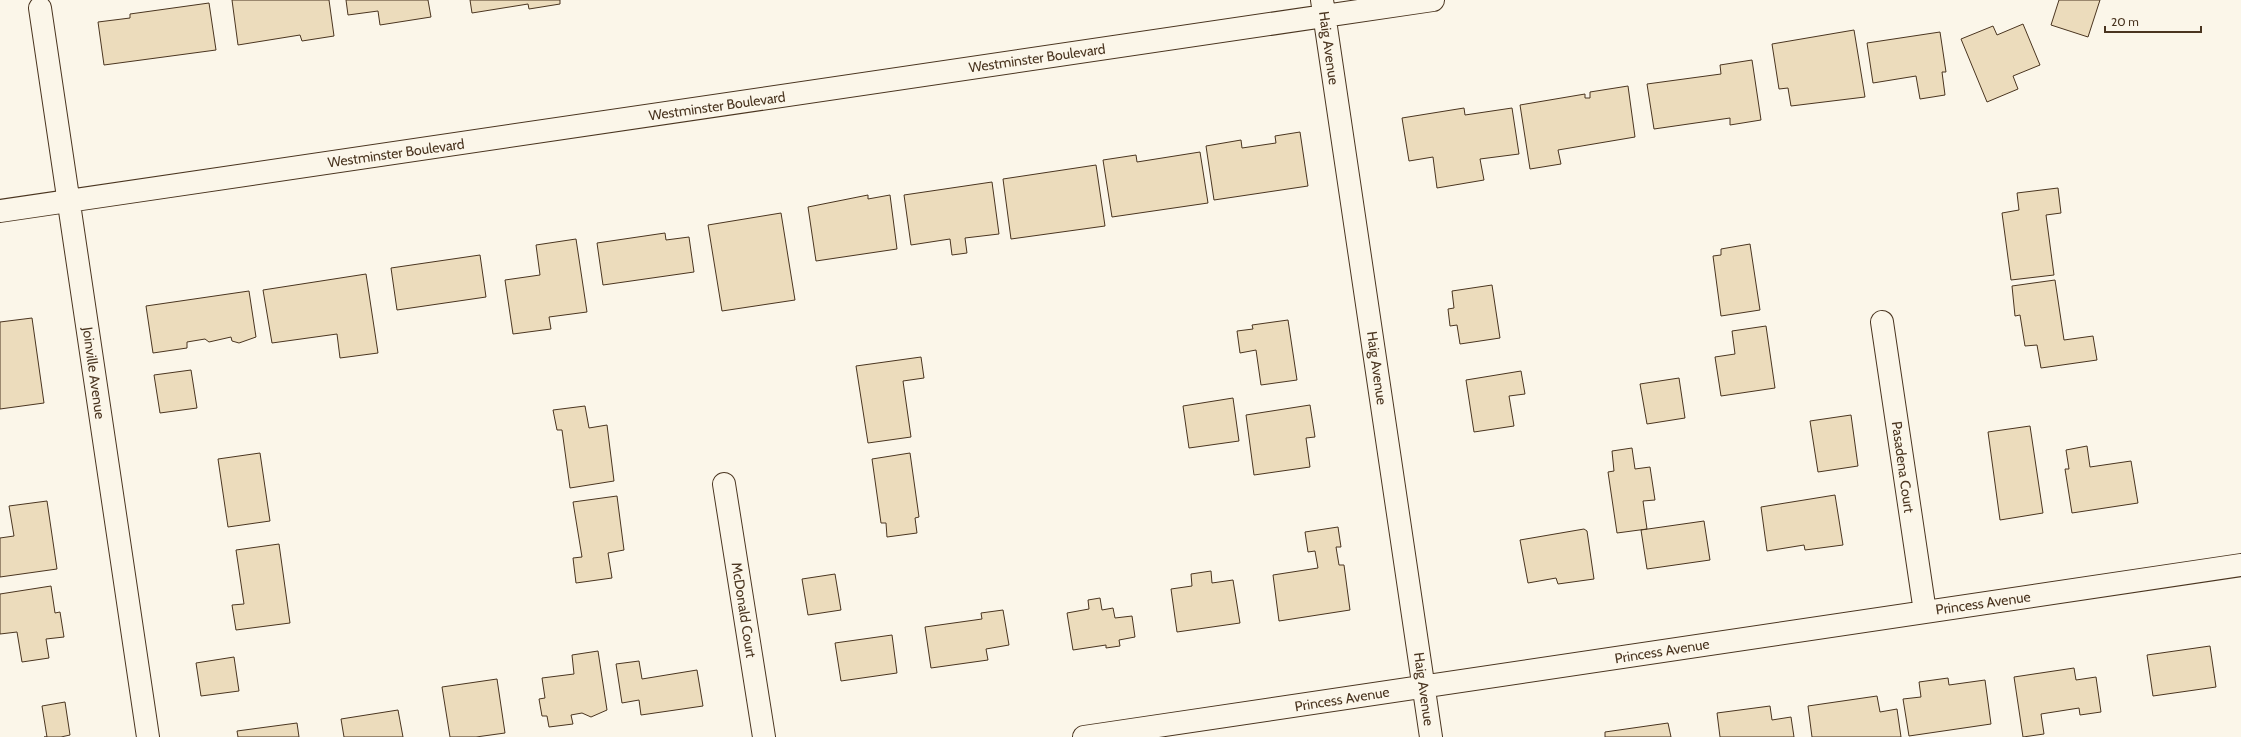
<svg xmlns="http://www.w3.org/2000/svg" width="2241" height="737" font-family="Cabin,sans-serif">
  <rect width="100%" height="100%" fill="#fbf6e9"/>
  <path fill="#ecdcbc" stroke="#4a3520" d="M232,0H329L334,36L302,41L300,35L238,45Z
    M346,0H428L431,17L380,25L378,11L348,15Z
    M470,0H560V4L529,9L528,4L472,13Z
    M2059,0H2100L2088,37L2051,25Z
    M209,3L216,50L104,65L98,22L130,18V14Z
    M2023,24L2040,65L2013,76L2018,89L1987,102L1961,39L1993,26L1997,35Z
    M1854,30L1865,97L1791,106L1788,88L1779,89L1772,44Z
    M1940,32L1946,72H1942L1945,95L1920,99L1916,76L1873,83L1867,43Z
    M1752,60L1761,120L1730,125V118L1654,129L1647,84L1721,74L1720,65Z
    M1628,86L1635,137L1558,150L1561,164L1530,169L1520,105L1585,94V98H1590V92Z
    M1464,108L1465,115L1512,108L1519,154L1480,159L1484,180L1437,188L1433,157L1409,161L1402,118Z
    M1300,132L1308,186L1214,200L1206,146L1241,140L1242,148L1276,143L1275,136Z
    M1200,152L1208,203L1112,217L1103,160L1136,155L1137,162Z
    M1096,165L1105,226L1011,239L1003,179Z
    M992,182L999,234L965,238L967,253L952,255L950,239L911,245L904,195Z
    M2058,188L2061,213L2046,215L2054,275L2011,280L2002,213L2019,210L2017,193Z
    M868,195V199L890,195L897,249L816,261L808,207Z
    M781,213L795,300L722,311L708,225Z
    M665,233L666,240L689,237L694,272L603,285L597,243Z
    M576,239L587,312L549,317L551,329L513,334L505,280L540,275L536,245Z
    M1750,244L1760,310L1721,316L1713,256L1721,255V249Z
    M480,255L486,297L397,310L391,268Z
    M366,274L378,353L340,358L337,334L272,343L263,290Z
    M2055,280L2064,340L2093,336L2097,360L2041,368L2037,345L2025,346L2020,315L2015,316L2012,286Z
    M1492,285L1500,338L1460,344L1457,325L1450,326L1448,309L1454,308L1452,291Z
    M249,291L256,337L239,343L232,341L231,337L209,342L205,339L187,342V348L153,353L146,306Z
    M32,318L44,403L0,409V322Z
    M1288,320L1297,380L1261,385L1256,350L1240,353L1237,331L1253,329L1252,325Z
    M1766,326L1775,388L1721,396L1715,357L1735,354L1732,331Z
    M921,357L924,378L903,381L911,437L868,443L856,366Z
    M191,370L197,408L160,413L154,375Z
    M1521,371L1525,394L1509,396L1514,426L1474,432L1466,380Z
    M1679,378L1685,418L1647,424L1640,384Z
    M1233,398L1239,441L1189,448L1183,406Z
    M1310,405L1315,437L1306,438L1310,467L1254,475L1246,415Z
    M585,406L589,428L607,425L614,481L570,488L562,430H557L553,410Z
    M1851,415L1858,466L1818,472L1810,421Z
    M2030,426L2043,513L2000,520L1988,432Z
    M2087,446L2090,467L2131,461L2138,503L2072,513L2065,469H2069L2066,450Z
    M1632,448L1635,469L1650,467L1655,500L1643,501L1647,529L1617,533L1608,472L1614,471L1612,451Z
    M260,453L270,521L228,527L218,459Z
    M910,453L919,517L915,518L917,533L887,537L886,523H881L872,459Z
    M1835,495L1843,545L1805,550L1804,545L1767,551L1761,507Z
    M617,496L624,550L608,553L612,578L576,583L573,558L582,557L573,502Z
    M47,501L57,569L0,577V538L14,536L9,506Z
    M1704,521L1710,560L1647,569L1641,530Z
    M1338,527L1341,547H1336L1339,565H1344L1350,610L1279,621L1273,575L1318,568L1315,551L1308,552L1305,532Z
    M1584,529L1587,531L1594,579L1558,584L1556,578L1528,583L1520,540Z
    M279,544L290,623L236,630L232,605L244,604L236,550Z
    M1211,571L1212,583L1233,580L1240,623L1177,632L1171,589L1192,586L1191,574Z
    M835,574L841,610L808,615L802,579Z
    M51,586L55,613L60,612L64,637L46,639L49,658L22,662L17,632L0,634V594Z
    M1100,598L1102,610L1113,608L1115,618L1132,616L1135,637L1119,640L1120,646L1106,648V645L1073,650L1067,613L1089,609L1088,600Z
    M1003,610L1009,645L986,649L988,660L931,668L925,627L982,619L981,613Z
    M892,635L897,673L841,681L835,643Z
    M2210,646L2216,687L2153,696L2147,655Z
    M598,651L607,710L591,717L582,713L571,715L573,724L549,727L547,716H542L539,699L545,698L542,678L574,674L572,655Z
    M234,657L239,691L201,696L196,663Z
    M639,661L642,679L697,670L703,706L641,715L639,700L622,703L616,664Z
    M2074,668L2076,680L2096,677L2101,712L2080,715L2079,708L2041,714L2044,734L2023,737L2014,677Z
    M1948,678L1949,685L1985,680L1991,724L1909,736L1903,699L1921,697L1919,682Z
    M497,679L505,733L476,737H450L442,687Z
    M1877,696L1880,712L1897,709L1901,737H1812L1808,706Z
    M65,702L70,735L61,737H44H47L42,706Z
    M1770,706L1772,720L1791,717L1794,737H1720L1717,713Z
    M398,710L403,737H344L341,719Z
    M297,723L299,737H238L237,731Z
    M1668,723L1671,737H1605V732Z"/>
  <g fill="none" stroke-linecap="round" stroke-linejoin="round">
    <defs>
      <path id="street" d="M1322,0L1431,737
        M40,8L148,737
        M0,211L1433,0
        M1882,322L1925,612
        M724,484L764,737
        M1084,737L2241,565"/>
    </defs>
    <use href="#street" stroke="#4a3520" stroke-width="24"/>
    <use href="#street" stroke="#fbf6e9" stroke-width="22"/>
  </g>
  <g text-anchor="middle" stroke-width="3" stroke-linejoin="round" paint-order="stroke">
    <g font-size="14" fill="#4a3520" stroke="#fbf6e9">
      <text transform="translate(1329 48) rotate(82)" y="5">Haig Avenue</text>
      <text transform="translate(1037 58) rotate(-8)" y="5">Westminster Boulevard</text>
      <text transform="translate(717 106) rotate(-8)" y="5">Westminster Boulevard</text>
      <text transform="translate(396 153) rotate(-8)" y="5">Westminster Boulevard</text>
      <text transform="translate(1377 368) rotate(82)" y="5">Haig Avenue</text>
      <text transform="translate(94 373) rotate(82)" y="5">Joinville Avenue</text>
      <text transform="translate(1903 467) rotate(82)" y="5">Pasadena Court</text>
      <text transform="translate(1983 603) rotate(-8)" y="5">Princess Avenue</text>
      <text transform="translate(744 610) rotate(81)" y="5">McDonald Court</text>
      <text transform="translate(1662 651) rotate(-9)" y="5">Princess Avenue</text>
      <text transform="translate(1424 689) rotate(82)" y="5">Haig Avenue</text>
      <text transform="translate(1342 699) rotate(-9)" y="5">Princess Avenue</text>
    </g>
  </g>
  <path d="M2105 26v6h96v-6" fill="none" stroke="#4a3520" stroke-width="2"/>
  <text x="2111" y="26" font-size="12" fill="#4a3520" stroke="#fbf6e9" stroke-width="3" paint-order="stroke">20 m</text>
</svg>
